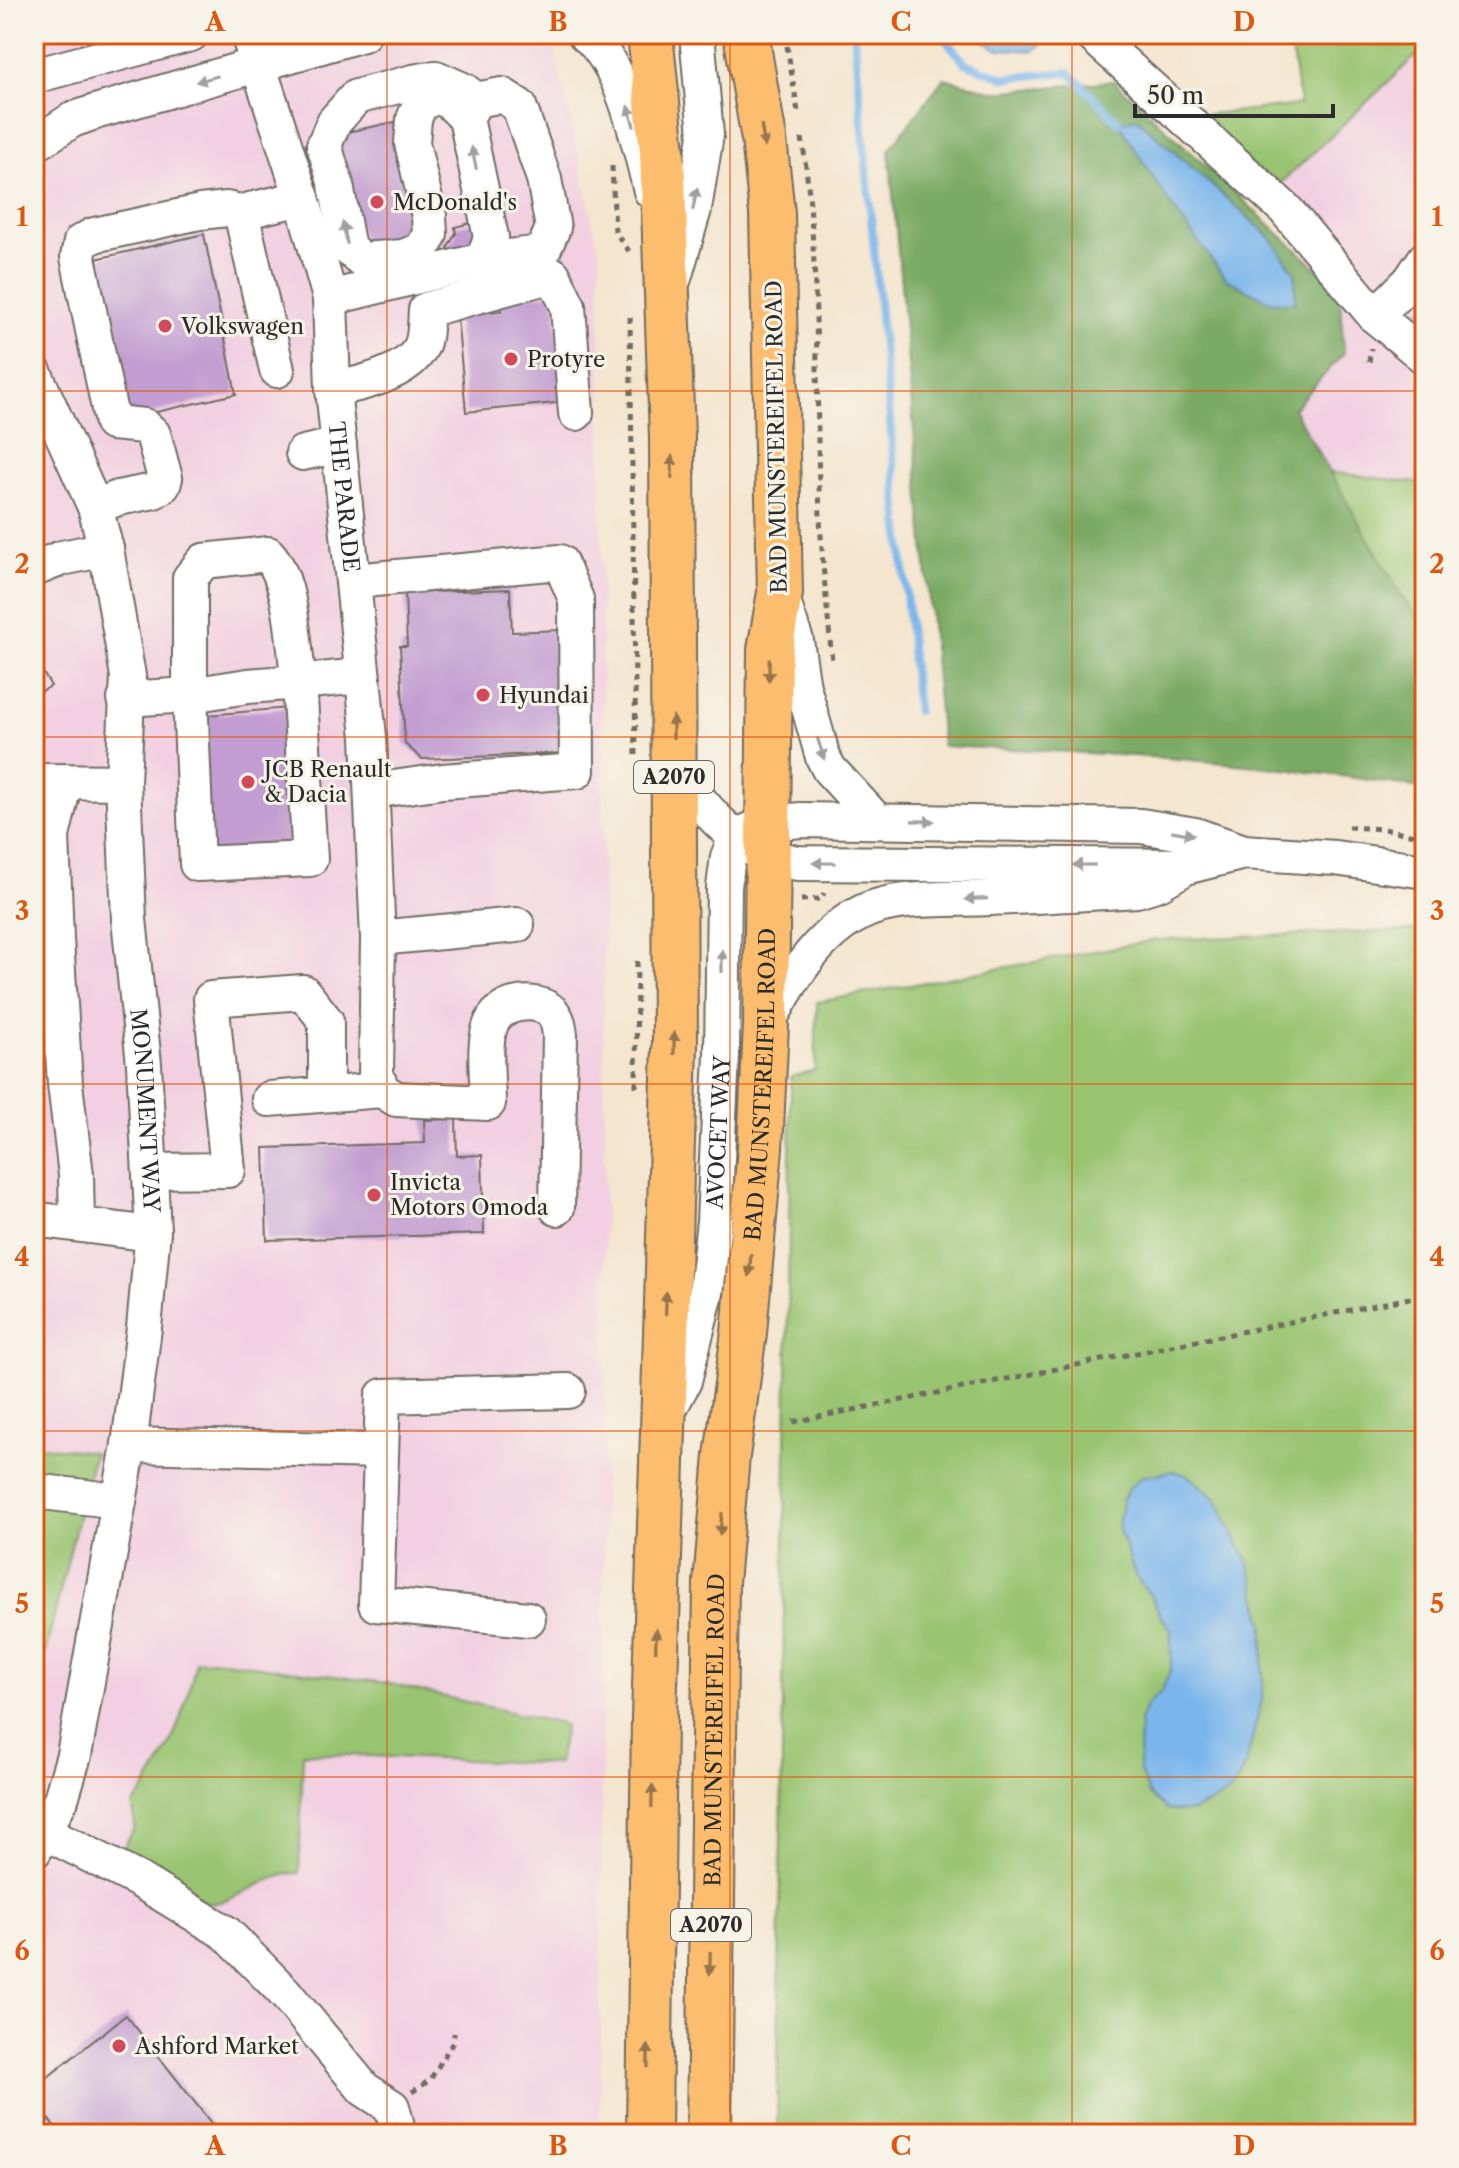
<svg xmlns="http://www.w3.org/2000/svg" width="1459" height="2168" font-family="'Libre Caslon Text',serif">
  <rect width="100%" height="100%" fill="#f7f3e8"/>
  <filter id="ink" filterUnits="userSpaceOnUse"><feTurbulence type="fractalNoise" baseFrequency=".0125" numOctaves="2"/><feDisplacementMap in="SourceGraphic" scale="16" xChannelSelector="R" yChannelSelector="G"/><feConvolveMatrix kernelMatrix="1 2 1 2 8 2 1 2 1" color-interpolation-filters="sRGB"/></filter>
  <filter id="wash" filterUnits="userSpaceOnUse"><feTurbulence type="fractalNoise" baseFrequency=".006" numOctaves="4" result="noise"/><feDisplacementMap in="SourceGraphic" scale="32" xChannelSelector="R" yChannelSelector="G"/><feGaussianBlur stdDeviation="1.8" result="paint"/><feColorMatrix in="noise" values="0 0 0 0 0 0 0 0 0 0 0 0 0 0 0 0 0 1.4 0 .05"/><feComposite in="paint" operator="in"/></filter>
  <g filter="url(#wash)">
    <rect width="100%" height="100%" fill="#f4e5ce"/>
    <path fill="#f2cfe1" d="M34,34H552L600,256L605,1284L600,2134H34Z
      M1425,47V484L1329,472L1292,409L1344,353L1278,186Z"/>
    <path fill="#99c471" stroke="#62784e" stroke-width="2" d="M1289,34H1425V47L1278,186L1191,116L1300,105Z
      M1329,472L1425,484V625L1405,602Z
      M1425,930V2134H777L791,1077L815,1070L817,1002L1155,940Z
      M34,1445L94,1452L34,1699Z
      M215,1660L386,1683L565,1725L558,1764L303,1753L299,1873C266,1874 242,1900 209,1904L121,1851L135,1827L133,1805C167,1762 185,1714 196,1661Z"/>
    <path fill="#7aaa63" stroke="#526a47" stroke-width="2" fill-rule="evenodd" d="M944,78L995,92L1114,81L1339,289L1344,353L1293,409L1405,602L1425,625V789C1267,761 1103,753 942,746L889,150ZM1136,119L1269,236L1119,123Z"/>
    <path fill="#7ab6ec" stroke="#52708c" stroke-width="2" d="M971,34H1045L1048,38L1034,51L997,49Z
      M1136,118L1269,236L1295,273V303L1269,301L1226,279L1168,201L1119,123Z
      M1172,1471L1187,1475L1216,1499L1249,1564L1264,1624L1262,1700L1245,1766L1233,1789L1218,1800L1190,1812L1166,1810L1149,1794L1139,1769L1140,1722L1147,1704L1160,1693L1171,1670V1629L1160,1615L1153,1599L1136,1577L1118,1527L1122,1501L1129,1488L1141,1477Z"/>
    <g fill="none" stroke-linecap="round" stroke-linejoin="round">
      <path stroke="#7ab6ec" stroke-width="8" d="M854,34L917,711
        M941,34L965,63L1005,78L1069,72L1119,123"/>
    </g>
    <g id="blocks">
      <path fill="#c29dd1" d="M395,122L415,219L423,238L365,248L333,135Z
        M471,223L475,238L468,250L450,255L448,247L456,233L455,227Z
        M204,234L236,394L125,419L96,259Z
        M554,294L565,402L466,412L457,316L501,311L499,299Z
        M1425,300V326L1413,318Z
        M510,589L512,632L561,630L566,753L422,759L405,744L400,646H407L405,593Z
        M34,658L51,686L34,696Z
        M288,708L300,848L208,856L197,716Z
        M34,882H43L44,1053H34Z
        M456,1119L457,1156L482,1155L484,1234L267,1240L264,1148L425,1143L424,1120Z
        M126,2015L219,2133L229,2125L235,2134H61L34,2102V2088Z"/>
    </g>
  </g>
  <g filter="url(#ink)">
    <use href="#blocks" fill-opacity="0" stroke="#716c64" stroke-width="2"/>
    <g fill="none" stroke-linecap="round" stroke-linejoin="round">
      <defs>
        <g id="minor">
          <path id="s1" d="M248,34L302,198L330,298L333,389L369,737L378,938L376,1074L382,1090L396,1099L488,1103C488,1081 482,1041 492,1022C501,1002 536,997 552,1012C558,1019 559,1026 560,1035L557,1208"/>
          <path d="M585,34C624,65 639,144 651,191"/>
          <path d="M1091,34L1285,209L1375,316L1425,357"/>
          <path d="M34,76L191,34"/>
          <path d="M466,118L450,102L437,96L420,104L414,119L412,143L429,216L430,234L422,250L403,257L362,260L348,248L336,185L324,145L334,122L356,97L413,82L436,78L463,90L476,100"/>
          <path d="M34,145L72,120L95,112L363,34"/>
          <path d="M241,212L277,370"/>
          <path d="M674,278L694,209L706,135L697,34"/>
          <path d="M330,298L483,260L542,253L553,228L544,179L519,106L502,95L476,100L466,118L491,237L483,260"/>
          <path d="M1375,316L1410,281L1425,259"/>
          <path id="s2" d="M34,372L95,507L106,549L128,676L123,782L129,919L144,1064L153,1231L144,1328L129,1445L74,1755L61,1799L34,1851"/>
          <path d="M333,389C359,385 408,373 421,347C426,337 425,321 426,310L553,275L568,306L576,413"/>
          <path d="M303,453L339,445"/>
          <path d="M95,507L118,498L154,491L163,485L165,478L153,434L144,426L112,423L78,257L81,242L94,235L200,212L227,209L241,212L302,198"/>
          <path d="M34,569L62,558L106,549"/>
          <path d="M353,581L560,562L576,599L577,771L443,781L372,791"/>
          <path d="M780,593L796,641L803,687L823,757L829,769L876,820"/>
          <path d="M299,682L310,859L197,864L190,695L248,686Z"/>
          <path d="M125,699L190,695V578L204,561L268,554C293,581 293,645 299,682L361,676"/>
          <path d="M674,769C699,801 728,839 766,856C775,860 787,860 797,863L1189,866L1244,852"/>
          <path d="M65,781L52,836L56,939L65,1084L76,1175L77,1224"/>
          <path d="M34,785L41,781L123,782"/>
          <path d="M378,938L517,925"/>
          <path d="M767,1024C790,982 815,937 859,914C893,895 952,900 991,898C1040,896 1088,893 1137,890L1159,883L1181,870"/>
          <path d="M269,1099L382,1090"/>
          <path d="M151,1171L228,1170L211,999L303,992L326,1021V1094"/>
          <path d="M41,1220L136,1232L153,1231"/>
          <path id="s3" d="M668,1411L684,1381L706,1293L714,1221L722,1055L724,887L728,857L737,836L767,823L802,820L1141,826L1195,835L1244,852L1335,858L1425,871"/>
          <path d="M129,1445L380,1451"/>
          <path d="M34,1491L119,1501"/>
          <path d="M528,1619L376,1604L383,1396L568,1391"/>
          <path d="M45,1832L139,1880L226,1933L285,1993L364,2089L392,2107L399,2134"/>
        </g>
        <g id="highway">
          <path d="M649,2134L654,1718L675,1046L672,438L662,151L650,34"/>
          <path id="s4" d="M709,2134L716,1583L727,1456L744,1333L760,1148L766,1025L770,650L780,593L772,213L764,139L746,34"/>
        </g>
      </defs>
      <use href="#minor" stroke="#716c64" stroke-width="38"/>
      <use href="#highway" stroke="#716c64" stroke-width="48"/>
      <path stroke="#716c64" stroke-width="5" stroke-dasharray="6 6" stroke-linecap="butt" d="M785,34L798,112
        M802,138C821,263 815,390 820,516C822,565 828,614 832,662
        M612,166L615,232L629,251
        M630,317L636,759
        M1369,362L1371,348
        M1348,827L1384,829L1425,837
        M801,900L821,899L824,893
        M636,1087L637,957
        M1425,1296V1386
        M793,1422L1425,1295
        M412,2092L430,2080L454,2040V2033"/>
      <use href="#minor" stroke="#fff" stroke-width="34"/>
      <use href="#highway" stroke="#fcbd6e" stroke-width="44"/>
    </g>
    <defs><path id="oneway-solid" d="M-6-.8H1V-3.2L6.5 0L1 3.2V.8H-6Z" transform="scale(2)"/></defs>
    <g fill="#a0a0a0">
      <use href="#oneway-solid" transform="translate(207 79) rotate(164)"/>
      <use href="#oneway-solid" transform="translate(631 116) rotate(-106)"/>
      <use href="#oneway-solid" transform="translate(474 158) rotate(-102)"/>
      <use href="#oneway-solid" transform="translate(695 199) rotate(-79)"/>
      <use href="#oneway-solid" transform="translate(345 233) rotate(-101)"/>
      <use href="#oneway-solid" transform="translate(821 749) rotate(72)"/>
      <use href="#oneway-solid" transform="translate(923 821) rotate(1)"/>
      <use href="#oneway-solid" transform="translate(1183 833) rotate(10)"/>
      <use href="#oneway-solid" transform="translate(824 863) rotate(-180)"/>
      <use href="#oneway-solid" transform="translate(1084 865) rotate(180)"/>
      <use href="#oneway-solid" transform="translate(976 899) rotate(178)"/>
      <use href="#oneway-solid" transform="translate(722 961) rotate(-90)"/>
    </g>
    <g fill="#94744c">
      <use href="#oneway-solid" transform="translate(763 136) rotate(81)"/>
      <use href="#oneway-solid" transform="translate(672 467) rotate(-90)"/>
      <use href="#oneway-solid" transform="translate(769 670) rotate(91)"/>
      <use href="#oneway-solid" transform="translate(673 727) rotate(-90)"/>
      <use href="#oneway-solid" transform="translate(674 1043) rotate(-90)"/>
      <use href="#oneway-solid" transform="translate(750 1265) rotate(95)"/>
      <use href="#oneway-solid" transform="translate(666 1303) rotate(-88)"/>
      <use href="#oneway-solid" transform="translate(721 1524) rotate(95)"/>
      <use href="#oneway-solid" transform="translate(656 1640) rotate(-88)"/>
      <use href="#oneway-solid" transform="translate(652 1796) rotate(-89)"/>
      <use href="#oneway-solid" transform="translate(710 1963) rotate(91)"/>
      <use href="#oneway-solid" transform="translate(648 2056) rotate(-89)"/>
    </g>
  </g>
  <path fill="none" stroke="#df570e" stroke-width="2" stroke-opacity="0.55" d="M387,34V2134M730,34V2134M1072,34V2134M34,391H1425M34,737H1425M34,1084H1425M34,1431H1425M34,1777H1425"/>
  <g fill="#d1495b" stroke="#f7f3e8" stroke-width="3">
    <circle cx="377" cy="202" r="8"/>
    <circle cx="165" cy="326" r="8"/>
    <circle cx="511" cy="359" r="8"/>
    <circle cx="483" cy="695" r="8"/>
    <circle cx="248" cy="782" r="8"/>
    <circle cx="374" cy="1195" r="8"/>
    <circle cx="119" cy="2046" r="8"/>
  </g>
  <g text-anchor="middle" stroke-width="6" stroke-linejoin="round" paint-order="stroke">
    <g fill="#f7f3e8" stroke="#686764" stroke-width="2">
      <rect x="634" y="761" width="80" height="32" rx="6"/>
      <rect x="671" y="1909" width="80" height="32" rx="6"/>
    </g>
    <g font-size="20" font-weight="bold" fill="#2b2b2b">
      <text x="674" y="784">A2070</text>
      <text x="711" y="1932">A2070</text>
    </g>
    <g font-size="22" fill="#2b2b2b" stroke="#f7f3e8" text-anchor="start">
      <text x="393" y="210">McDonald's</text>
      <text x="181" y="334">Volkswagen</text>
      <text x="527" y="367">Protyre</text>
      <text x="499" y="703">Hyundai</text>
      <text x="264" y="777">JCB Renault<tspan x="264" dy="25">&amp; Dacia</tspan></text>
      <text x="390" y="1190">Invicta<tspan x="390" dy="25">Motors Omoda</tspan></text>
      <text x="135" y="2054">Ashford Market</text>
    </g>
    <g font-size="22" fill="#2b2b2b" stroke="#f7f3e8">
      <text transform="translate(776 437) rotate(-91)" y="8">BAD MUNSTEREIFEL ROAD</text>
      <text dy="8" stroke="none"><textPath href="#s1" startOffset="476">THE PARADE</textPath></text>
      <text dy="8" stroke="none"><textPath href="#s4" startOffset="1052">BAD MUNSTEREIFEL ROAD</textPath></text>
      <text dy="8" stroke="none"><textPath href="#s2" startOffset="756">MONUMENT WAY</textPath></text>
      <text dy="8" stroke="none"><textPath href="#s3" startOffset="286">AVOCET WAY</textPath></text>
      <text dy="8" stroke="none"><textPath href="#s4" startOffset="404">BAD MUNSTEREIFEL ROAD</textPath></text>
    </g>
  </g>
  <rect width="1459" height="2168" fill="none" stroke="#f7f3e8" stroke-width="88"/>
  <path d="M1135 104v12h198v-12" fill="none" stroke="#2b2b2b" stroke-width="4"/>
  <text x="1147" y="104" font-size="24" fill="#2b2b2b" stroke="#f7f3e8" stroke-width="6" paint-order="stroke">50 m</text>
  <rect x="44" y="44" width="1371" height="2080" fill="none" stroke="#df570e" stroke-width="3"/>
  <g font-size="26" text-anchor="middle" font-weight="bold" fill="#df570e">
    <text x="215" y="31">A</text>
    <text x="558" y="31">B</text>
    <text x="901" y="31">C</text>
    <text x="1244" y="31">D</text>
    <text x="22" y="226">1</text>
    <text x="1437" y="226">1</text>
    <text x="22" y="573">2</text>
    <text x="1437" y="573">2</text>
    <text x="22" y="920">3</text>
    <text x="1437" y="920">3</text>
    <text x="22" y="1266">4</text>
    <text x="1437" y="1266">4</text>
    <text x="22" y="1613">5</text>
    <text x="1437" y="1613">5</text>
    <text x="22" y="1960">6</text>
    <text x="1437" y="1960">6</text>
    <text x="215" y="2155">A</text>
    <text x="558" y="2155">B</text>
    <text x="901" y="2155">C</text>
    <text x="1244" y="2155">D</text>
  </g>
</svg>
